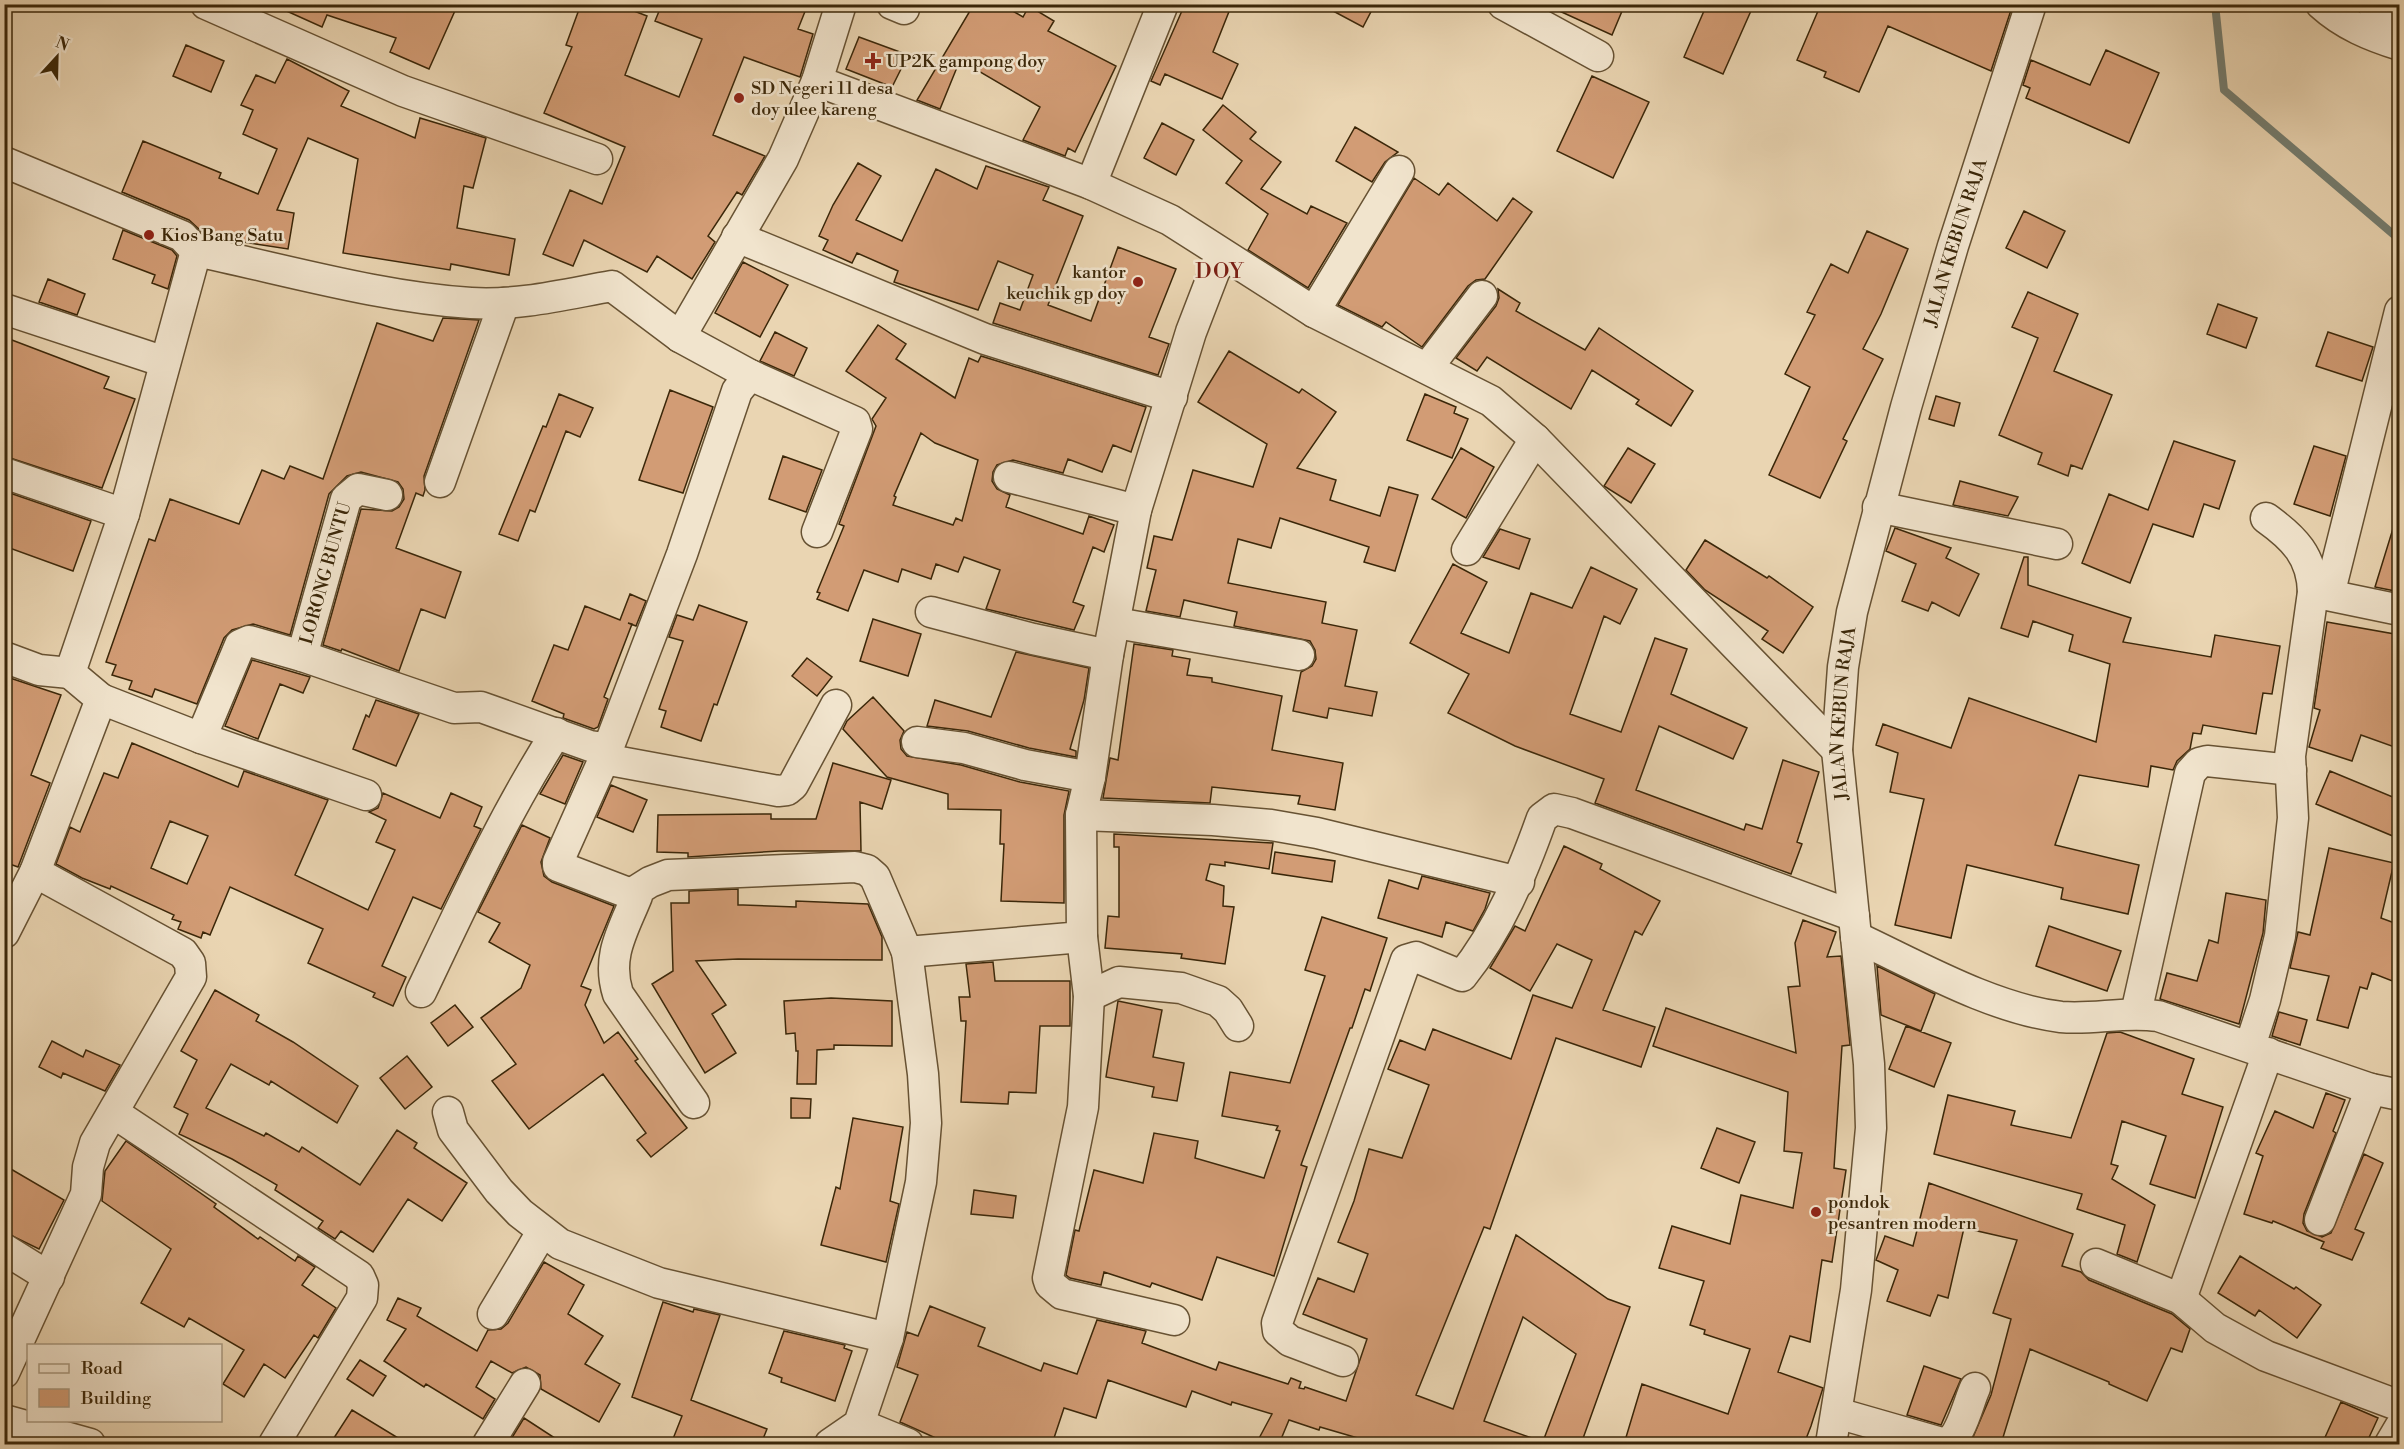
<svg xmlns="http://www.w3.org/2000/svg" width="2404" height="1449" font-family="'Libre Bodoni',serif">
  <rect width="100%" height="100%" fill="#ead5b2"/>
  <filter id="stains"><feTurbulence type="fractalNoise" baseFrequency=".00333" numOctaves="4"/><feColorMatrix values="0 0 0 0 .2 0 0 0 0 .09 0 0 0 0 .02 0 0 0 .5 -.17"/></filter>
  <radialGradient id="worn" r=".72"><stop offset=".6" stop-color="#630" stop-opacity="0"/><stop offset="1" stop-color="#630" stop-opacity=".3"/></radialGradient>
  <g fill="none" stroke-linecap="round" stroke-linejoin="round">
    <path stroke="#747d70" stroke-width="8" d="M2215,4L2224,90L2400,240"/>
  </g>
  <path fill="#d29c75" stroke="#3b2709" stroke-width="1.5" fill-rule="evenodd" d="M271,4H458L429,69L390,52L396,38L327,15L322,27Z
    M581,4H616L647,16L625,75L679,97L702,39L655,21L662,4H808L798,29L813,34L800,77L744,57L713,135L765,156L742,195L737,192L708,236L715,242L692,279L657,256L647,272L584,240L573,266L543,254L570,190L602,204L625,147L544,113L572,47L566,45Z
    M974,4H1001L1023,17L1029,6L1054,21L1048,31L1116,66L1075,152L1068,148L1065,156L1023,140L1040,107L960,60L940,109L917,100Z
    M1185,4H1232L1213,52L1238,64L1222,99L1165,74L1160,85L1151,81Z
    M1320,4H1375L1363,27Z
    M1544,4H1625L1612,35Z
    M1707,4H1754L1723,74L1684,57Z
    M1821,4H2013L1991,71L1888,26L1859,92L1824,77L1826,72L1797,60Z
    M859,37L908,55L892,87L846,69Z
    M186,45L224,61L211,92L173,76Z
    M2106,50L2159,73L2129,143L2026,98L2030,88L2023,85L2031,60L2090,85Z
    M287,59L349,91L341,106L415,138L420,118L486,138L473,188L464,186L457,228L515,239L509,275L451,264L450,270L343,253L358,159L308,138L277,210L294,213L288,249L218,238L201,231L189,220L122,192L143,141L221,173L219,178L258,194L277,149L243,134L253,110L241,105L256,75L275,83Z
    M1592,76L1649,102L1613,178L1557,151Z
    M1223,105L1256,132L1250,139L1281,162L1261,189L1307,214L1311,206L1347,223L1308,288L1248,250L1268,214L1226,183L1242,161L1203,130Z
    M1162,123L1194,140L1176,175L1144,158Z
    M1355,127L1398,152L1385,162L1372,182L1336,161Z
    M858,163L881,176L856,220L902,241L936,169L977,189L986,166L1049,187L1043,200L1083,216L1048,305L1091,321L1118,247L1176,269L1149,337L1169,344L1158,375L993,323L1000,303L1020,310L1033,275L998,261L978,310L894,282L898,271L857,253L852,263L823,250L828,240L819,236L833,205Z
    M1414,178L1439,195L1448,183L1497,221L1513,198L1532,212L1485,279L1476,280L1468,286L1422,347L1386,322L1382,327L1338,305Z
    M2024,211L2065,231L2047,268L2006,248Z
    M123,230L172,250L177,256L168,289L152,283L155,275L113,259Z
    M1867,231L1908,249L1881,314L1863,349L1883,359L1843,439L1847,441L1820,498L1769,475L1810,387L1785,374L1815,315L1807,312L1831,264L1848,273Z
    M743,262L788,285L760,337L715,313Z
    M48,279L85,294L77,315L39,302Z
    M1498,289L1520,303L1516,311L1585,350L1599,328L1693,391L1671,426L1636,404L1639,400L1592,370L1571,409L1487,357L1477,371L1456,358L1496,306L1499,298Z
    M2028,292L2078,314L2054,371L2112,395L2082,469L2071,465L2068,476L2038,464L2042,453L1999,435L2038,338L2012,327Z
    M2218,304L2257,318L2246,348L2207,334Z
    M443,318L479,320L424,476L425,490L423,496L416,493L396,548L461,572L445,618L421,609L399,671L342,649L341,651L323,645L361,509L392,511L399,507L404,499L403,489L398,482L361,472L347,476L329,494L290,635L253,624L232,630L224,638L197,704L155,689L152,697L129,689L132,681L112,675L116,665L106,662L149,539L155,541L170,499L239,524L262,470L284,479L290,466L323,479L377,323L433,341Z
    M878,325L906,344L896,359L955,398L969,358L978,362L981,356L1146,407L1131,452L1113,445L1102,472L1068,459L1063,473L1013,460L997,465L993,472L992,481L997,489L1010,495L1006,507L1083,534L1089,516L1114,525L1104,552L1093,547L1073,602L1084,606L1074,630L986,609L1000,570L964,557L958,572L936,564L931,579L902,569L898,582L864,570L848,611L817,599L820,593L817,592L844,526L839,524L876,426L872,419L886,398L846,371ZM921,433L935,443L978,460L962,521L956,518L953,525L893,505L896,497L894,496Z
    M775,332L807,348L794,376L760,361Z
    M2328,332L2373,347L2362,381L2316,366Z
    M4,337L109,377L104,388L135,399L102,488L4,456Z
    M1229,351L1299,393L1302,389L1336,412L1297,468L1336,480L1330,500L1380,516L1389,487L1418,495L1395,571L1364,562L1369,547L1280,518L1271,548L1238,539L1228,583L1326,602L1322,623L1357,630L1345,686L1377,692L1372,716L1329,708L1327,718L1293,711L1301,672L1312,666L1316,659L1315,650L1310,641L1234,626L1237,612L1184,600L1180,617L1146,611L1156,570L1147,568L1154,536L1172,540L1193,470L1253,487L1267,444L1198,402Z
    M670,390L713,407L683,493L639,480Z
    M559,394L593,408L580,437L566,431L535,512L530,510L518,541L499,534L543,426L546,427Z
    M1425,394L1456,407L1454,413L1468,419L1452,458L1407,440Z
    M1936,396L1960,403L1954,426L1929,419Z
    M2174,441L2235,461L2219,509L2204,504L2193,537L2153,524L2130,583L2082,563L2109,494L2148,510Z
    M2314,446L2346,456L2330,516L2294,504Z
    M1461,448L1494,467L1466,518L1432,499Z
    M1628,448L1655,464L1631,503L1604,486Z
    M783,456L822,470L806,512L769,499Z
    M1960,481L2018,497L2008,516L1953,505Z
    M4,491L91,521L73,571L4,546Z
    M2395,522L2400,523V592L2375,587Z
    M1895,528L1951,548L1946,558L1979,574L1959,616L1932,602L1928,611L1902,601L1916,564L1886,551Z
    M1500,529L1530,539L1519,569L1483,557Z
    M1705,540L1767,578L1769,576L1813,607L1783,653L1762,639L1768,631L1705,590L1686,570Z
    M2024,557H2028V585L2131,618L2123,642L2211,657L2215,635L2280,646L2272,694L2263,693L2256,734L2203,725L2201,734L2193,733L2190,749L2177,761L2173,770L2151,766L2148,787L2079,775L2055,845L2139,865L2128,914L2061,899L2063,888L1967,865L1951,938L1895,925L1924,799L1890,792L1898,753L1876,745L1883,724L1951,748L1969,698L2096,742L2110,664L2069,651L2073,635L2033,621L2028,637L2001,628Z
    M1453,564L1487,582L1461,633L1509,653L1531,593L1572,608L1591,567L1637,589L1620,624L1604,616L1570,714L1621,732L1655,638L1687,649L1671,694L1747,728L1733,759L1659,726L1636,790L1744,830L1746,824L1762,829L1783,760L1819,772L1797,842L1802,844L1791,874L1595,803L1604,779L1515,746L1448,713L1469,674L1410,643Z
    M630,594L646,601L636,626L628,623L632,624L604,697L608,699L598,727L594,729L566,719L563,718L564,714L532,701L554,645L568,650L585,606L620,620Z
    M699,605L747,622L717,705L714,704L701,741L661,727L666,711L659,709L683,641L669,637L677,615L693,620Z
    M873,619L921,634L908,676L860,661Z
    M2327,622L2400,635V749L2361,735L2352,761L2309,747L2320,710L2314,708Z
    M1134,644L1173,650L1172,656L1190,659L1187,675L1212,678V682L1282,696L1272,750L1343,763L1335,810L1298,804L1300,796L1212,787L1210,803L1103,798L1110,758L1118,760Z
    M1016,652L1089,668L1084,700L1070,749L1076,751V757L1029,748L968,731L927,726L935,700L991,717Z
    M807,658L832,677L817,696L792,676Z
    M252,660L310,677L303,693L280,684L258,739L225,726Z
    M4,676L61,695L31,775L50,783L18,867L4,862Z
    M873,697L904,731L900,740L901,749L907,756L961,765L1020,782L1069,791L1064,815V903L1001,901L1004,844H1000L1001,810L948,809V794L887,777L843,729L847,721Z
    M376,700L419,714L396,766L353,749L366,715L369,717Z
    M132,743L238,787L244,771L328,800L295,875L368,910L395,850L376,842L386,820L369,812L378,808L383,793L440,818L451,793L482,807L474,826L481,829L441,909L413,897L382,966L406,977L393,1006L373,997L375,993L308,963L323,929L230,887L210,935L203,932L201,938L178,929L181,922L172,919L174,915L111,886L110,889L82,878L56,864L70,827L80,832L104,773L118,778ZM170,821L208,836L187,884L151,868Z
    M563,755L583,762L565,804L540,794Z
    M833,763L891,780L882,809L860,802L861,851H779L688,857V853L657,852L658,815L771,814V819H816Z
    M2330,771L2400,800V839L2316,804Z
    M611,785L647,800L633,832L597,817Z
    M522,825L550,838L541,862L544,876L552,882L614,906L581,986L591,990L585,1005L604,1043L618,1032L638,1059L635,1061L687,1128L651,1157L637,1140L646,1133L603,1074L529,1129L492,1081L516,1064L481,1018L521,988L530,965L489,942L500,923L478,912Z
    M1114,834L1273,843L1269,869L1225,862V866L1210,864L1206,880L1224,886L1223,906L1234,907L1225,964L1181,958L1182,954L1105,948L1108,916L1119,917V847H1114Z
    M1564,846L1602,864L1600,869L1660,901L1642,935L1635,931L1603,1010L1655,1027L1641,1067L1556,1038L1490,1229L1484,1227L1416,1395L1453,1409L1516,1235L1608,1299L1630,1307L1581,1444H1542L1576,1354L1523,1317L1484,1421L1543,1442L1542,1444H1367L1368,1441L1320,1427L1319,1430L1289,1420L1279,1444H1256L1272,1414L1232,1402L1231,1405L1192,1391L1186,1407L1108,1380L1096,1418L1064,1408L1052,1444H949L900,1422L918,1375L897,1367L907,1332L918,1336L930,1306L985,1328L978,1346L1041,1371L1044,1363L1077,1374L1097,1320L1146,1331L1142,1343L1216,1370L1219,1362L1288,1384L1291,1378L1301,1382L1299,1388L1304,1389L1305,1387L1346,1401L1367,1339L1303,1314L1318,1278L1354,1292L1368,1254L1338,1242L1354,1201L1369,1149L1402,1158L1429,1085L1388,1069L1400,1040L1425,1050L1433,1029L1511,1059L1533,995L1572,1008L1592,960L1557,944L1530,991L1490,968L1515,926L1525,931Z
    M2329,848L2394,863L2381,918L2400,925V984L2372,973L2367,989L2360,987L2348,1028L2317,1020L2329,976L2290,968L2298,932L2310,935Z
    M1275,852L1335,861L1332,882L1272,873Z
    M1422,876L1490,893L1485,909L1473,931L1446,922L1442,937L1378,918L1389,880L1418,889Z
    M738,889V905H743L796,907V901L868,904L882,937V960L738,959L696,961L726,1005L712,1014L736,1053L705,1073L652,984L673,971L671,903H689V891Z
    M2226,893L2266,900L2263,933L2239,1024L2160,999L2167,973L2197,981L2209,940L2218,943Z
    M1322,917L1387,938L1370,991L1365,989L1352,1028H1350L1301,1165L1307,1167L1274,1276L1217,1257L1202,1300L1152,1283L1150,1287L1104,1272L1101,1285L1070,1278L1066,1275L1075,1230L1079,1231L1094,1170L1143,1183L1154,1133L1198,1141L1195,1158L1264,1178L1280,1131L1276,1130L1278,1126L1222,1116L1230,1072L1290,1083L1325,976L1305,970Z
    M1803,920L1836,932L1827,957L1841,956L1850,1045L1842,1046L1834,1168L1846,1170L1832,1262L1822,1260L1810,1342L1790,1336L1778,1372L1823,1388L1811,1426L1804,1444H1624L1642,1384L1728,1414L1750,1349L1704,1334L1705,1330L1690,1325L1704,1281L1659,1268L1672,1226L1730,1244L1741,1195L1793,1208L1802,1153L1784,1151L1788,1092L1653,1046L1666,1008L1796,1053L1788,987L1800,986L1795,943Z
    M2049,926L2121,951L2107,991L2036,966Z
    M993,962L995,981H1070V1026H1040L1036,1093L1009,1092L1008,1104L961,1102L966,1021H961L959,997H970L966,964Z
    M1877,966L1935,994L1921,1031L1881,1015Z
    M215,990L259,1015L256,1021L293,1042L358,1086L337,1123L271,1081L269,1085L231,1064L206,1108L264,1136L266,1133L299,1152L302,1147L360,1185L397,1130L417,1143L414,1148L467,1183L442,1221L408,1199L373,1252L341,1231L335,1239L318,1228L323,1221L275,1190L277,1185L232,1159L179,1134L188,1114L174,1107L197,1060L181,1051Z
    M831,998L892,1001V1046L834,1045V1049L817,1050L816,1084H797L798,1051H796L795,1033L786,1034L784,1001Z
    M1118,1001L1162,1010L1153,1057L1184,1063L1177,1101L1152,1097L1154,1087L1106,1077Z
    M455,1005L473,1027L448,1046L431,1023Z
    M2279,1012L2307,1020L2300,1045L2272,1036Z
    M1906,1026L1951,1043L1934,1087L1889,1069Z
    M2120,1032L2194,1059L2182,1094L2223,1107L2195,1198L2150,1184L2166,1136L2122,1121L2111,1164L2118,1166L2112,1179L2155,1205L2137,1262L2117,1254L2125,1225L2077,1209L2082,1194L1934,1154L1948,1095L2015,1111L2011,1125L2071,1138L2107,1033Z
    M52,1041L83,1057L86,1050L120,1065L105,1091L63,1073L61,1078L39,1067Z
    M407,1056L432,1087L405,1109L380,1078Z
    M2326,1093L2345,1100L2333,1131L2336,1133L2304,1214L2303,1223L2307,1231L2322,1237L2331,1233L2364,1154L2383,1163L2355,1229L2364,1233L2352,1260L2321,1248L2324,1242L2273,1221L2272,1223L2244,1214L2263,1156L2256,1153L2275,1111L2313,1128Z
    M791,1098L811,1099L810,1118H791Z
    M853,1118L903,1127L890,1201L899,1204L886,1262L821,1245L836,1187L840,1189Z
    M1717,1128L1755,1142L1739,1183L1701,1168Z
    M126,1141L216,1204L214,1207L258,1239L260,1237L295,1261L298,1256L315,1267L302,1285L336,1308L318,1338L314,1335L285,1378L264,1364L244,1397L223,1384L244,1350L189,1318L184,1327L141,1303L171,1249L102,1201L105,1171Z
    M4,1165L64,1200L39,1249L4,1232Z
    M1929,1183L2073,1234L2062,1266L2081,1272L2089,1280L2172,1314L2190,1329L2182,1352L2171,1348L2147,1401L2109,1384V1382L2030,1349L2001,1444H1970L1991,1395L2011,1319L1993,1313L2017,1240L1964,1228L1948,1298L1938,1295L1930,1316L1887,1301L1898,1270L1876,1260L1885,1236L1913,1246Z
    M974,1190L1016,1196L1013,1218L971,1214Z
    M2240,1256L2294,1289L2296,1287L2321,1305L2297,1338L2259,1310L2255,1316L2218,1293Z
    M544,1262L584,1285L568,1314L603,1336L585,1364L620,1384L599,1422L541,1389L540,1375L526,1367L512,1373L491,1361L476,1387L495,1399L483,1419L426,1384L424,1387L384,1361L406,1329L387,1320L398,1298L421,1308L417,1316L477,1351L488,1330L501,1329L508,1323Z
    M663,1302L693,1312L694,1309L720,1315L691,1400L767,1429L761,1444H671L682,1416L632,1397Z
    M784,1331L845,1345L844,1348L852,1351L835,1401L781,1382L782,1378L769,1373Z
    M360,1360L386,1376L373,1396L347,1379Z
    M1924,1366L1961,1379L1941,1425L1907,1415Z
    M2341,1402L2378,1418L2366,1444H2322Z
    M352,1410L408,1444H330Z
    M524,1418L564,1444H508Z"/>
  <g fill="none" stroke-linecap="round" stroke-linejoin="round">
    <defs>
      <g id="minor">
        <path d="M206,4L403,91L597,159"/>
        <path d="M841,4L817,81L1091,184L1170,220L1314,312L1491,401L1535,439L1837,750"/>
        <path d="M892,4L904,9"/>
        <path d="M1503,4L1598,56"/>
        <path d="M2321,4C2344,25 2371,36 2400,45"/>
        <path d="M2372,4L2400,19"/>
        <path d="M4,162L182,236L196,251C287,270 379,297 471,303C519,306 566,294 612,286L680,337L783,159L817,81"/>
        <path d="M1091,184L1163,4"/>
        <path d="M737,237L985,339L1172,397"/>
        <path d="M4,309L165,362"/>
        <path d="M1314,312L1399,171"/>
        <path d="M1428,367L1482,296"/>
        <path d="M750,375L855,422L857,429L817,532"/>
        <path d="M4,473L124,514"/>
        <path d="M1009,477L1136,510"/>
        <path d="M440,482L504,303"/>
        <path d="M1878,507L2057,544"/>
        <path d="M1467,550L1535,439"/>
        <path d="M2313,592L2400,610"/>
        <path d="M2329,595L2400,311"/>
        <path d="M931,612L1033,639L1108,655"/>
        <path d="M1116,623L1299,655"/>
        <path id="s1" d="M302,656L346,499L358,489L387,495"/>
        <path d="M4,657L39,670L70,673"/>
        <path d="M101,699L201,738L366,795"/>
        <path d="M201,738L240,645L249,641L302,656L454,708L481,707L590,746L597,747L604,759"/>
        <path d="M917,742L964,748L1025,765L1090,777"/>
        <path d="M604,759L778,791L787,790L793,785L836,705"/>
        <path d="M1081,815L1213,820L1271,825L1317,833L1519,882"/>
        <path d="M631,894L563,868L558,866V862L604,759L682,554L737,391L750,375L680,337"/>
        <path d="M4,933L35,872"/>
        <path d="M1082,937L1089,996L1083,1107L1048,1278L1050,1284L1062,1294L1174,1320"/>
        <path d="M1856,937C1918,966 1993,1009 2061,1017C2094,1020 2125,1011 2158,1016L2371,1089L2400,1095"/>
        <path d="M421,992C463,904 503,816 556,733"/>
        <path d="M1089,996L1119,982L1181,988L1218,1001L1228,1010L1238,1026"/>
        <path d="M2136,1013L2190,773L2199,763L2207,761L2291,770"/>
        <path d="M2250,1046L2265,1000L2280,936L2293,818L2290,756L2313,592C2312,556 2294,538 2266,518"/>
        <path d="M694,1103L618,994C606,956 623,931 637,896L631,894L650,882L668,875L855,867L867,870L875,877L907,952L1082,937L1081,815L1090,777L1108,655L1136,510L1191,332L1221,254"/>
        <path d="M448,1112L453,1130L499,1191L520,1213L560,1244L659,1283L888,1338"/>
        <path d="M114,1113L359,1276L363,1285L362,1298L274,1444"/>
        <path d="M2320,1220L2371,1089"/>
        <path d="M4,1249L49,1277"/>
        <path d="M2096,1264L2181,1299L2215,1328L2266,1356L2400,1406"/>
        <path d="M2181,1299L2268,1053"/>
        <path d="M493,1314L542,1232"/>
        <path d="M1343,1361L1290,1341L1278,1331L1277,1323L1406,960L1416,957L1462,976C1499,930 1522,874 1542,818L1554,809L1572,813L1854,916"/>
        <path d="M4,1373L86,1194L88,1167L95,1143L191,977L190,963L183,953L35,872L101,699L70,673L124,514L196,251"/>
        <path d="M1837,1413L1945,1444C1961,1438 1968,1403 1975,1388"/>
        <path d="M4,1420L90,1444"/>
        <path d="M859,1424L908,1444"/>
        <path d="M488,1444L525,1384"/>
        <path d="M830,1444L859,1424L888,1338L921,1182L926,1123L923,1074L907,952"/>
        <path id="s2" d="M1831,1444L1856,1290L1871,1128L1869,1064L1837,750L1843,667L1852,612L1906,407L1953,246L2031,4"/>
        <path d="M2390,1444L2400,1427"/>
      </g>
    </defs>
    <use href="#minor" stroke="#675233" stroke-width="33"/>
    <use href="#minor" stroke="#f1e4cd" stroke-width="30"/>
  </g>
  <g fill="#8f2418" stroke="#f1e4cd" stroke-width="2">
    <path d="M870 52h6v6h6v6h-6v6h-6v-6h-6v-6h6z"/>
    <circle cx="739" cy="98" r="6"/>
    <circle cx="149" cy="235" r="6"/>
    <circle cx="1138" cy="282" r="6"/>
    <circle cx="1816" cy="1212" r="6"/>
  </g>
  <g text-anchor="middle" stroke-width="5" stroke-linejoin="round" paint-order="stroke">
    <g font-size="18" fill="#3b2709" stroke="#f1e4cd" text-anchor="start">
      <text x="886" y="67">UP2K gampong doy</text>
      <text x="751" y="94">SD Negeri 11 desa<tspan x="751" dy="21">doy ulee kareng</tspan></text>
      <text x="161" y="241">Kios Bang Satu</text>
      <text x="1126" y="278" text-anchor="end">kantor<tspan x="1126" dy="21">keuchik gp doy</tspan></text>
      <text x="1828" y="1208">pondok<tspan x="1828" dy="21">pesantren modern</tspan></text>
    </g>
    <g font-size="18" fill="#3b2709" stroke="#f1e4cd">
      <text dy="6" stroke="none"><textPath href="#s2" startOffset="1221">JALAN KEBUN RAJA</textPath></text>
      <text dy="6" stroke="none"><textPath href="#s1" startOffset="86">LORONG BUNTU</textPath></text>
      <text dy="6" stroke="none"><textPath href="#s2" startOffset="735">JALAN KEBUN RAJA</textPath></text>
    </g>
    <g font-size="21" letter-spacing="1.5" fill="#7a1f14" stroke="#f1e4cd">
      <text x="1220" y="278">DOY</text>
    </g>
  </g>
  <rect width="2404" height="1449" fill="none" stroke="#ead5b2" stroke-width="24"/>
  <rect x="6" y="6" width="2392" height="1437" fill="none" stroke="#3b2709" stroke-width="3"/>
  <rect x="12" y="12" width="2380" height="1425" fill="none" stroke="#3b2709" stroke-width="1.5"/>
  <rect x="27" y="1344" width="195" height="78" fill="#f1e4cd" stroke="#a8987f" stroke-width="1.5"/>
  <rect x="39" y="1364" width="30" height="9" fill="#f1e4cd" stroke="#a8987f" stroke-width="1.5"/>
  <text x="81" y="1374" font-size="18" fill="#3b2709">Road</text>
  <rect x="39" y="1389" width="30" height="18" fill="#d29c75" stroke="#a8987f" stroke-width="1.5"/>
  <text x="81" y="1404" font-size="18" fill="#3b2709">Building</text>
  <g transform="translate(57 57) rotate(22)" stroke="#f1e4cd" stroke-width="4.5" paint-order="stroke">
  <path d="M0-4.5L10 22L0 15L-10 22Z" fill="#3b2709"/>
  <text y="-9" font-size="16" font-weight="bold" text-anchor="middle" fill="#3b2709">N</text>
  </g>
  <rect width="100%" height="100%" filter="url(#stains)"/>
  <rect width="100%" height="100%" fill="url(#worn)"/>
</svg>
